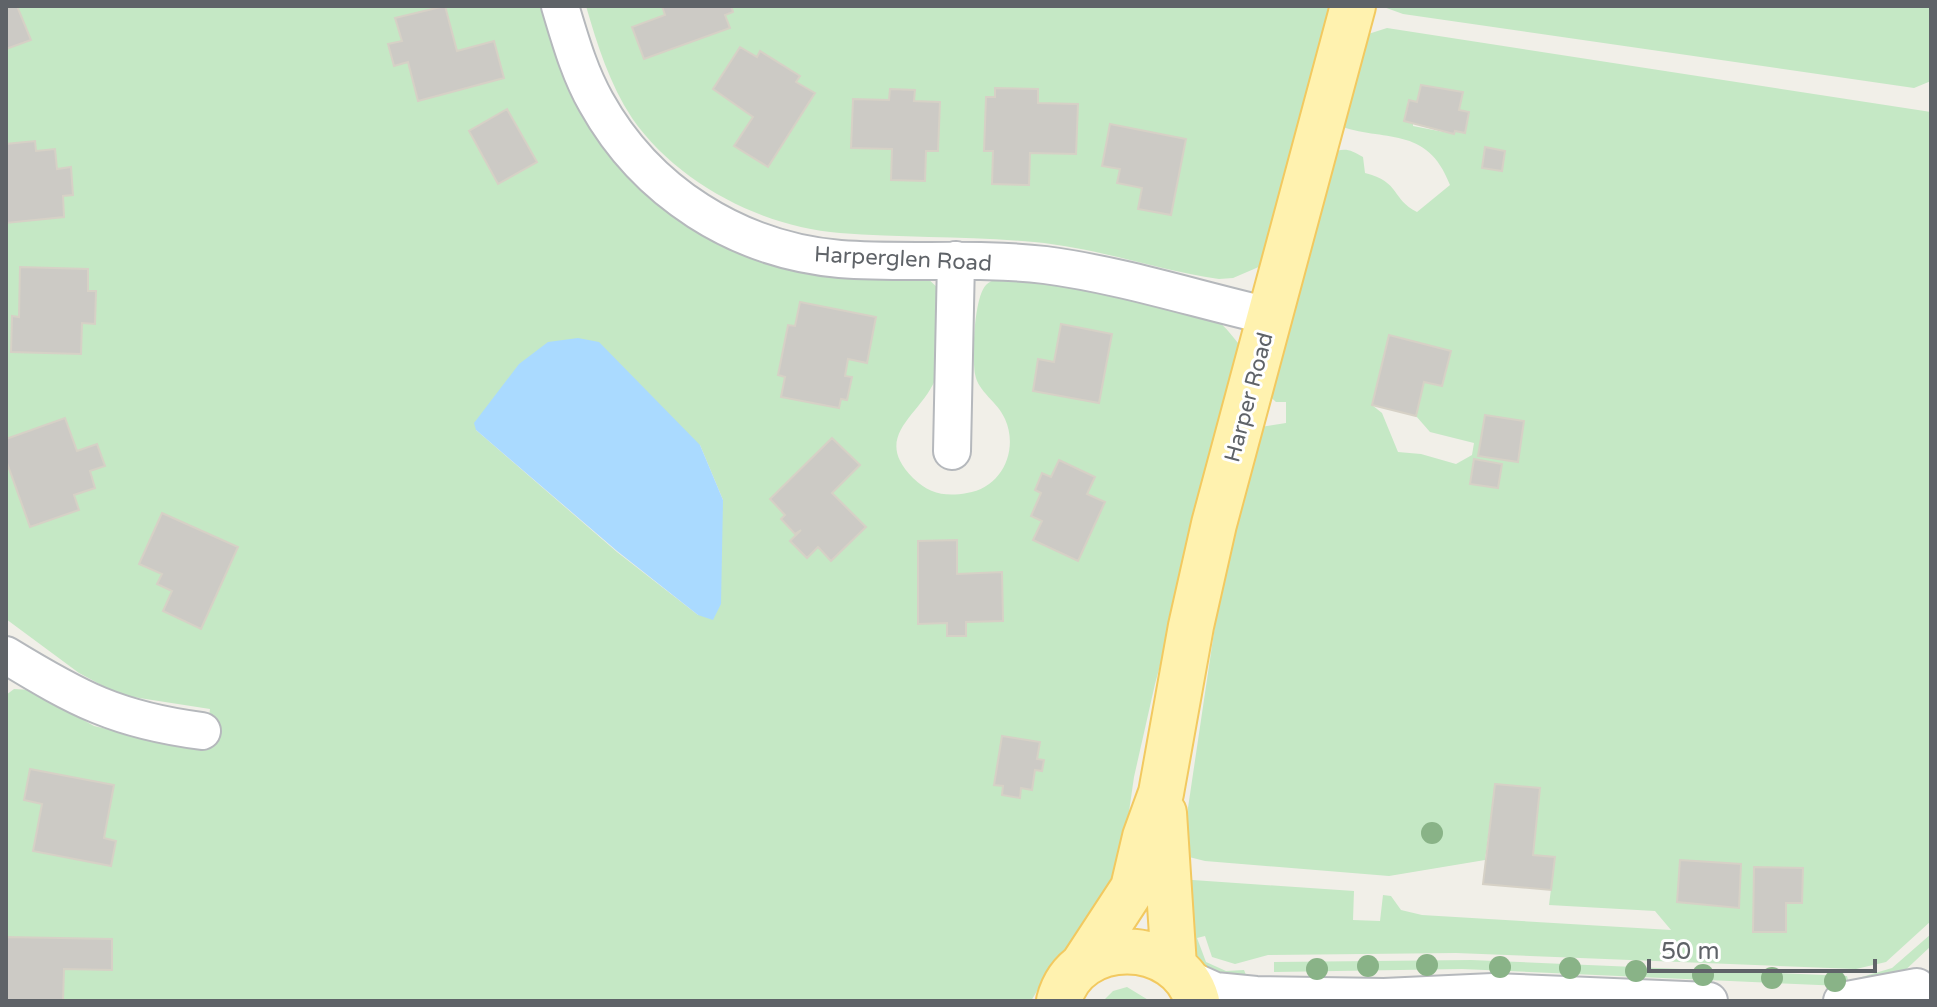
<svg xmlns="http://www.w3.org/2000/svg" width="1937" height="1007" font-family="'Varela Round',sans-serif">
  <rect width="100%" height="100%" fill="#f1efe8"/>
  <path fill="#c5e8c5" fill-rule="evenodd" d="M6,6H545L699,223L926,277L939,289C938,309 942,365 935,380C920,416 871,436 913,478C929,494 946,497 967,493C1002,488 1019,450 1005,419C998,402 978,392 975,374C972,356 974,297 986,285C1005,264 1107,287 1133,294C1154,300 1198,307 1215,319C1226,326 1235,340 1244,350L1241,369L1155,684L1134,777L1117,895L1046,976L1031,1001H6V695L14,689L31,690L94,726L178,746L206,745L210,709L120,695L79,673L6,619ZM476,430L700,445L723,500L698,615L617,552Z
    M586,6H1341L1261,266L1233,278L1219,279C1157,270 1098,248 1034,242C970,236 904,238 840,233C762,227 677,183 632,118C610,85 597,44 586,6Z
    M1381,6H1931V81L1914,88L1403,14Z
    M1387,28L1931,112V921L1886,962L1856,969L1456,953L1268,955L1235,964L1212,957L1205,936L1197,938L1206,962L1226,971L1244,970L1248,980L1217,981L1191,954L1178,879L1354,891L1353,920L1380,921L1383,895L1391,896L1401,910L1422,915L1671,930L1655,911L1549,905L1555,857L1533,855L1540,788L1495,785L1485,860L1389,876L1205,861L1181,855L1221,585L1260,427L1286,423V402H1276L1266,393L1330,154C1343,147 1350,149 1363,157L1365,173C1401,182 1391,199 1417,212L1450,185C1427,124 1384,143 1337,125L1362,36ZM1421,85L1462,93L1459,110L1469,112L1465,133L1455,131L1454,134L1413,126V123L1405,121L1408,101L1417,102ZM1485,148L1505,151L1502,171L1482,168ZM1389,335L1450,351L1442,385L1424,382L1416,416L1430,432L1474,443L1472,455L1456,464L1421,454L1398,452L1382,413L1372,405ZM1485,416L1523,421L1518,462L1479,456ZM1475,460L1502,465L1498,488L1471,483Z
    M1931,934V946L1899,976L1864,987L1855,979L1892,968Z
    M1471,960L1847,976L1848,980L1842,986L1462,969L1274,972V962Z
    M1127,987L1150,1001H1103L1113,991Z"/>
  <path fill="#aadaff" d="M578,338L599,342L700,445L723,500L721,604L713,620L698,615L617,551L476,430L474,423L519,364L548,342Z"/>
  <path fill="#cccac5" stroke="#d6d1c6" stroke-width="2" d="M6,6H17L31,40L6,49Z
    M445,6L457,51L494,41L504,78L418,101L408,62L394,66L388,44L402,41L395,18Z
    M662,6H731L733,12L725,15L730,28L644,59L632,27L665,15Z
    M740,47L757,57L760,51L800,76L796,82L815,93L768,167L734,146L753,117L713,89Z
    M1421,85L1463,92L1459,110L1469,112L1465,133L1455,131L1454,134L1404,121L1409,100L1417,102Z
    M995,88L1038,89V103L1078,104L1076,154L1030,153L1029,185L992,184L993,151H984L986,97H995Z
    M890,89L915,90L914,101L940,102L938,151H926L925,181L891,180L892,149L851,148L853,99L889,100Z
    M507,109L537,162L498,184L469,131Z
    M1110,124L1186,139L1171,215L1138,209L1142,188L1117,183L1120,169L1102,166Z
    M35,141L36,151L55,149L57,169L71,167L73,195L63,196L64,217L6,223V144Z
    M1485,147L1505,151L1502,171L1482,168Z
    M20,267L88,269V291H96L95,324L82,323L81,354L11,352L12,316L19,317Z
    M800,302L876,317L867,363L848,359L845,376L852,377L847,400L841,399L839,408L781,397L785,377L778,375L788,325L795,326Z
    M1061,324L1112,334L1099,403L1033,391L1038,359L1054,362Z
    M1389,335L1451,351L1442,386L1424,382L1416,416L1372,405Z
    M1485,415L1524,421L1518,462L1478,456Z
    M65,418L77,451L97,444L105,466L90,471L95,488L74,495L79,510L30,527L6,460V439Z
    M832,438L860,465L832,493L866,527L831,561L818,547L807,558L790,541L801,530L795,534L781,519L785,515L770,499Z
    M1474,459L1502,464L1498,488L1470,484Z
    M1059,460L1095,477L1087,494L1105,502L1078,561L1033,540L1042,521L1031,516L1041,493L1035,490L1042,473L1051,477Z
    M162,513L238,547L201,629L163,611L172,591L157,584L162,574L139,564Z
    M957,540V574L1002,572L1003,621L966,622V636H947V623L918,624V541Z
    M1002,736L1040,742L1037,759L1044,760L1042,771L1035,770L1032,790L1021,788L1020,798L1002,795L1003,786L994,785Z
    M30,769L114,785L104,838L116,841L111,866L33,851L42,804L24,800Z
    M1495,784L1540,788L1533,855L1555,857L1551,890L1483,884Z
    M1680,860L1741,864L1739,908L1677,902Z
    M1754,867L1803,868L1802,903H1786V932H1753Z
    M6,937L112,939V970L64,969L63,1001H6Z"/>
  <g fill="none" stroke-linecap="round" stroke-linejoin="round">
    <defs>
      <path id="minor" d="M560,6C570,39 579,72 596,102C646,192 737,250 840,259C908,264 977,257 1045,265C1121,275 1195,299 1269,316
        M952,451L956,260
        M6,655C78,699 117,720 202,731
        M1186,978L1215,991L1256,995L1384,997L1493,992L1709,1001
        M1842,1001L1917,987"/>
      <path id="major" d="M1164,813L1174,966
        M1082,966L1133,888L1145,837L1161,793L1191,626L1214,524L1353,6
        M1059,1001C1076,934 1179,936 1197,1001"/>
    </defs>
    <use href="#minor" stroke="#b5b8bc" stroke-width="40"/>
    <use href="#major" stroke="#f2c960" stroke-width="48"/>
    <use href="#minor" stroke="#fff" stroke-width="36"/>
    <use href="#major" stroke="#fff2af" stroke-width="44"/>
  </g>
  <g fill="#89b387">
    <circle cx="1432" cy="833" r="11"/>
    <circle cx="1427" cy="965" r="11"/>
    <circle cx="1368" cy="966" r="11"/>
    <circle cx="1500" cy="967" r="11"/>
    <circle cx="1570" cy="968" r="11"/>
    <circle cx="1317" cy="969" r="11"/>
    <circle cx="1636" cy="971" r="11"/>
    <circle cx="1703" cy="975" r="11"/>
    <circle cx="1772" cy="978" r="11"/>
    <circle cx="1835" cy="981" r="11"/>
  </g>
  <g text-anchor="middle" stroke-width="6" stroke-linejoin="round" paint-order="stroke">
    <g font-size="22" fill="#5f6368" stroke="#fff">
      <text transform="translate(903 258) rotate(3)" y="8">Harperglen Road</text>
      <text transform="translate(1248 397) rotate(-75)" y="8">Harper Road</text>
    </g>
  </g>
  <rect width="1937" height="1007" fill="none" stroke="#5f6368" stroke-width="16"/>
  <path d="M1649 959v12h226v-12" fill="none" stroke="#5f6368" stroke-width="4"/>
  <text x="1661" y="959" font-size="24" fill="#5f6368" stroke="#ffffff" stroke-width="6" paint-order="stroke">50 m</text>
</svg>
